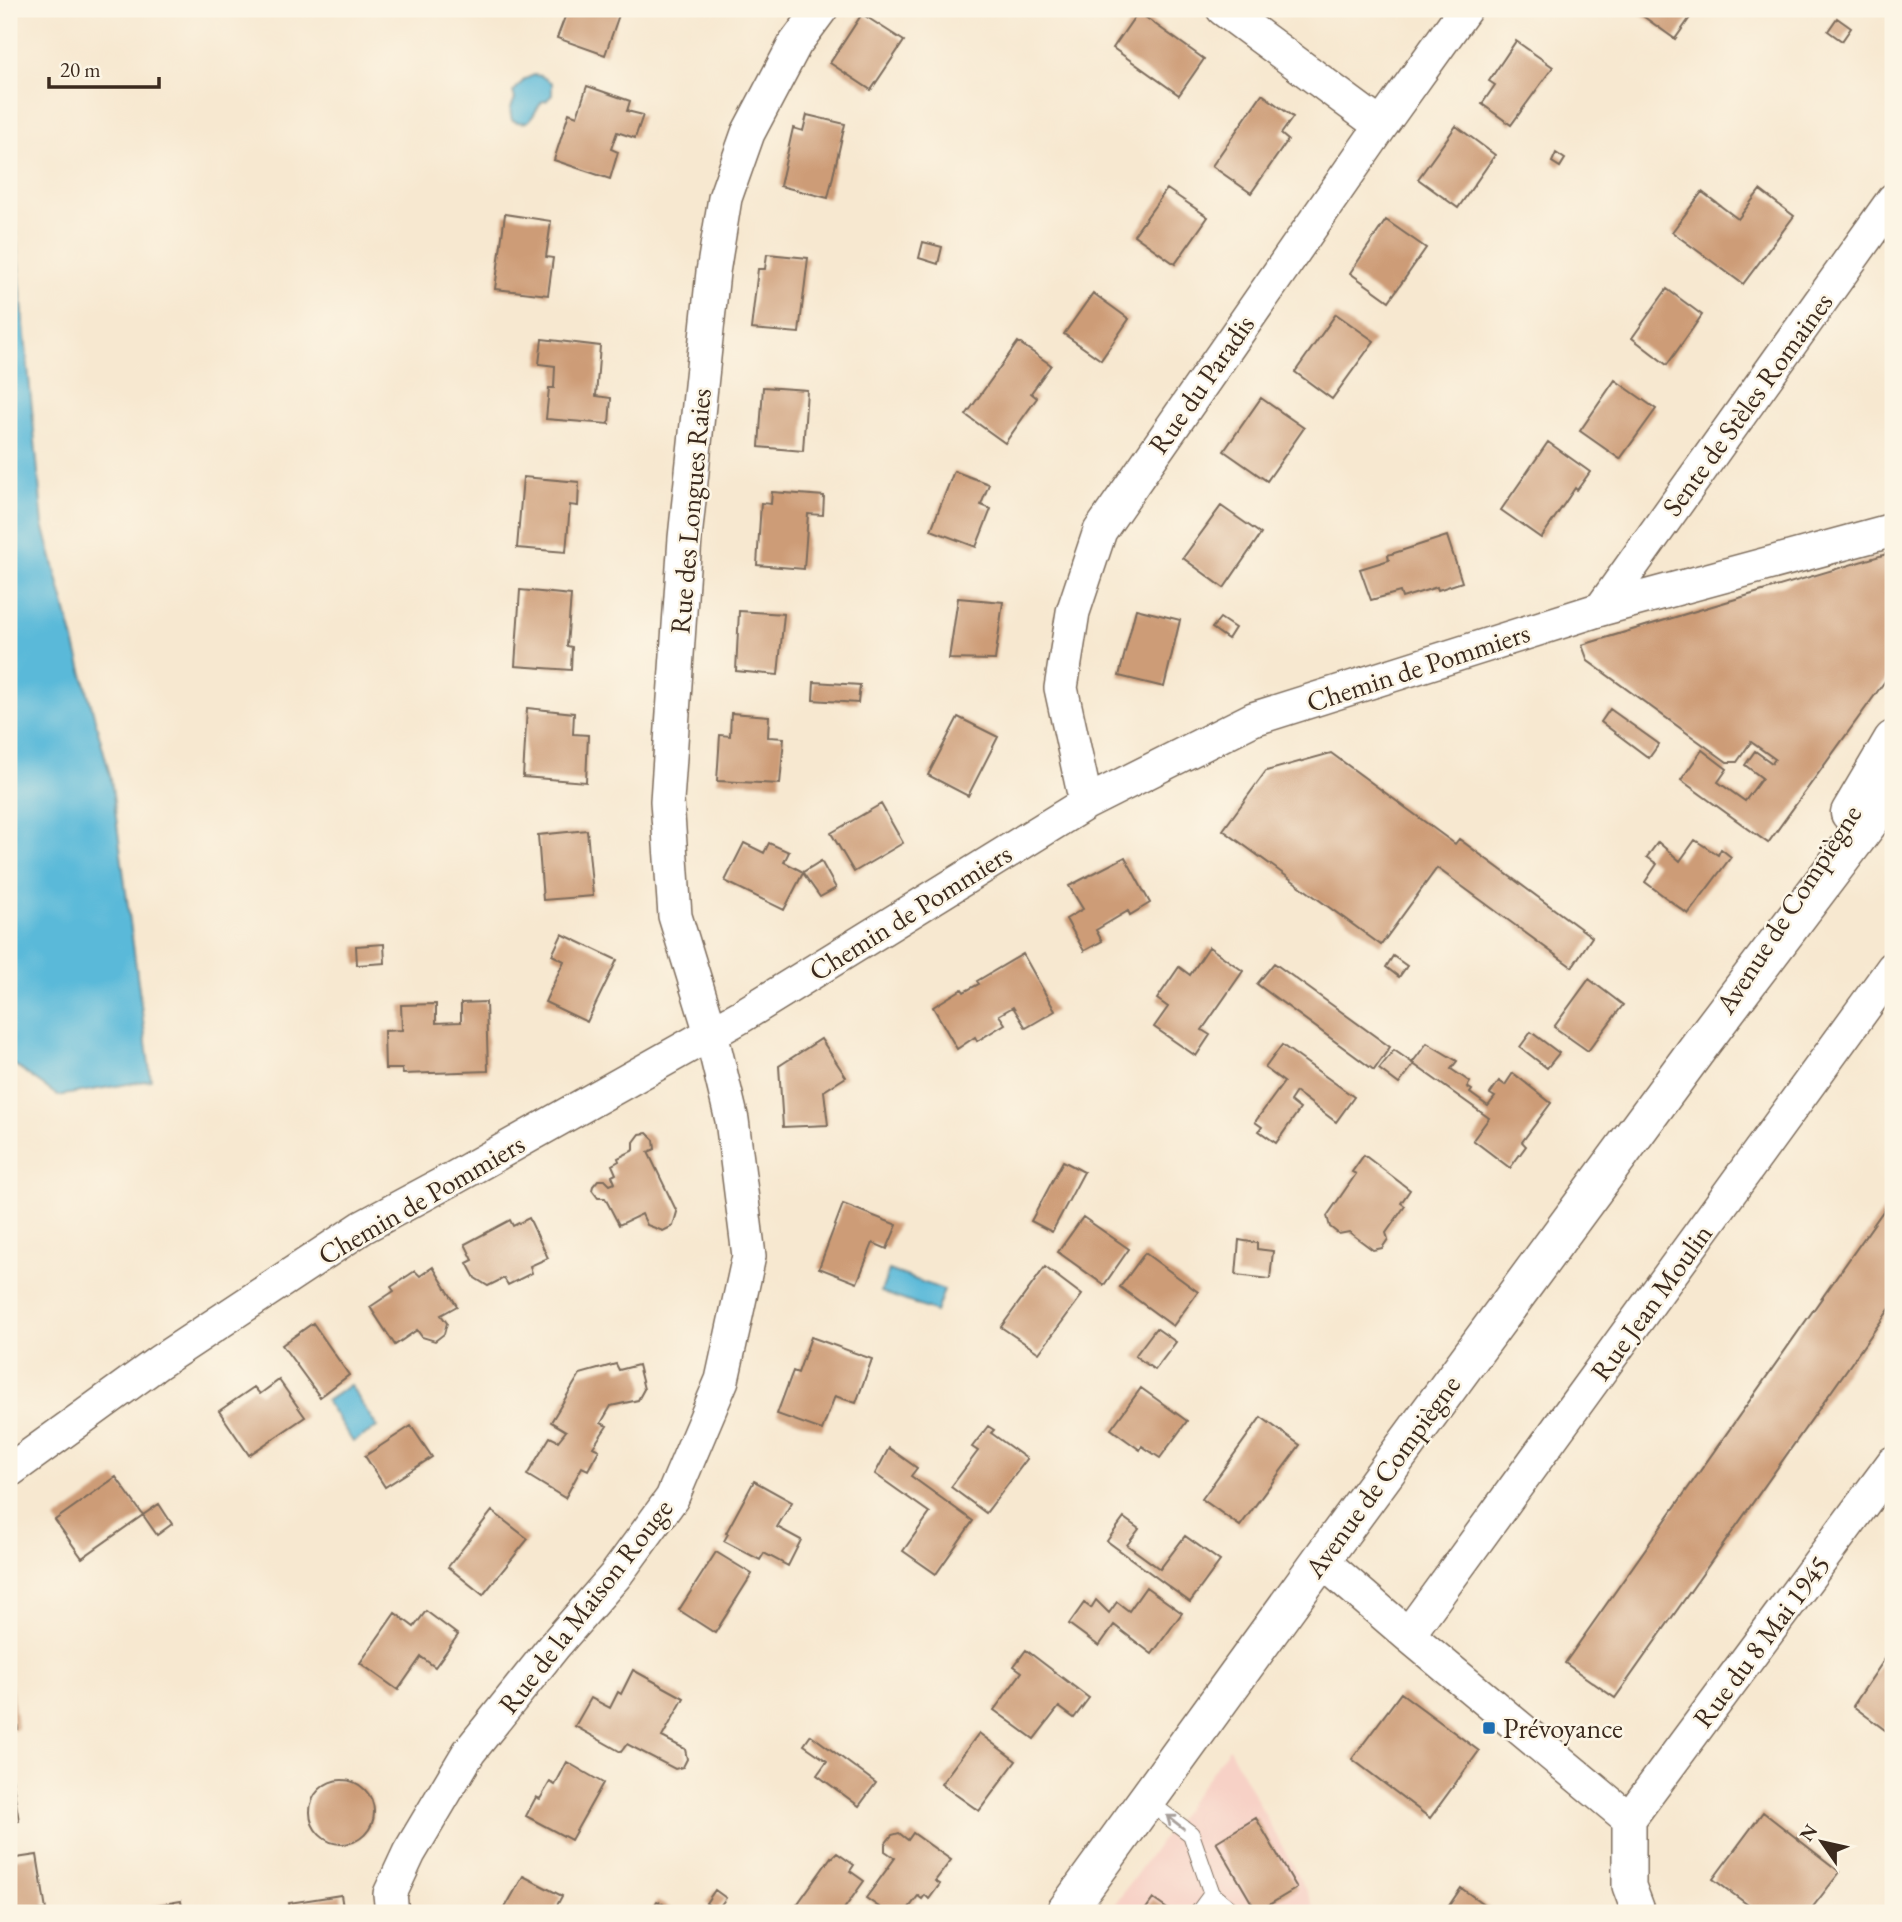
<svg xmlns="http://www.w3.org/2000/svg" width="1902" height="1922" font-family="'EB Garamond',serif">
  <rect width="100%" height="100%" fill="#fcf5e5"/>
  <filter id="ink" filterUnits="userSpaceOnUse"><feTurbulence type="fractalNoise" baseFrequency=".0143" numOctaves="2"/><feDisplacementMap in="SourceGraphic" scale="14" xChannelSelector="R" yChannelSelector="G"/><feConvolveMatrix kernelMatrix="1 2 1 2 8 2 1 2 1" color-interpolation-filters="sRGB"/></filter>
  <filter id="wash" filterUnits="userSpaceOnUse"><feTurbulence type="fractalNoise" baseFrequency=".00686" numOctaves="4" result="noise"/><feDisplacementMap in="SourceGraphic" scale="28" xChannelSelector="R" yChannelSelector="G"/><feGaussianBlur stdDeviation="1.57" result="paint"/><feColorMatrix in="noise" values="0 0 0 0 0 0 0 0 0 0 0 0 0 0 0 0 0 1.4 0 .05"/><feComposite in="paint" operator="in"/></filter>
  <g filter="url(#wash)">
    <rect width="100%" height="100%" fill="#f7e8d0"/>
    <path fill="#f7d1c6" d="M1229,1748L1318,1913H1108Z"/>
    <path fill="#5ab9d9" stroke="#4a727c" stroke-width="2" d="M534,75L541,76L552,83V95L546,101H543C531,113 534,129 512,120C509,110 511,107 515,99L513,92L525,79Z
      M9,167L43,525L111,779L151,1080L58,1096L9,1061Z
      M889,1270L944,1290L936,1312L881,1292Z
      M350,1385L377,1427L353,1442L326,1401Z"/>
    <g id="blocks">
      <path fill="#cd9c77" d="M568,9H621L605,55L557,38Z
        M1633,9H1696L1675,39Z
        M1138,12L1204,59L1179,95L1113,48Z
        M862,14L904,41L871,90L830,63Z
        M1837,18L1851,28L1842,41L1828,31Z
        M1516,41L1553,67L1511,125L1482,104L1495,85L1489,81Z
        M587,86L630,101L627,111L643,115L635,138L617,132L611,149L618,152L610,179L554,160L569,113L577,116Z
        M1262,94L1293,117L1281,134L1288,140L1251,193L1212,166Z
        M807,115L845,124L828,198L780,186L793,128L803,131Z
        M1456,126L1495,155L1458,208L1418,179Z
        M1556,153L1565,159L1560,167L1552,162Z
        M1167,189L1208,217L1175,264L1134,235Z
        M1760,190L1794,216L1743,284L1672,232L1702,192L1738,219Z
        M505,214L551,221L546,257L553,258L548,295L495,289Z
        M1386,220L1426,248L1389,301L1350,273Z
        M923,242L942,247L938,264L919,258Z
        M767,254L808,258L799,333L751,329L758,269H765Z
        M1667,289L1702,315L1667,365L1632,338Z
        M1093,293L1129,319L1101,360L1064,334Z
        M1336,314L1374,341L1332,399L1295,372Z
        M542,339L600,346L596,396L611,398L609,424L546,419L549,388H554L555,366L539,364Z
        M1018,342L1051,365L1031,393L1037,398L1005,443L966,415Z
        M1615,380L1656,409L1620,459L1580,431Z
        M763,387L807,390L803,451L759,447Z
        M1261,398L1304,428L1267,481L1224,451Z
        M1548,442L1590,472L1577,490L1575,488L1541,538L1501,510Z
        M954,471L989,484L981,505L991,509L976,547L931,530Z
        M523,477L579,482L578,506L570,505L566,552L517,548Z
        M772,492L824,496L823,515L808,514L804,569L757,565L761,503L771,504Z
        M1221,506L1261,534L1224,588L1183,558Z
        M1447,536L1462,582L1438,590L1437,587L1402,598L1400,592L1371,600L1360,569L1389,560L1388,555Z
        M1893,552V670L1768,843L1681,780L1702,750L1727,769L1718,782L1745,801L1762,778L1745,765L1755,751L1772,763L1775,759L1751,742L1737,762H1727L1588,661L1582,645Z
        M520,590L571,595L567,646L572,647L571,670L515,666Z
        M958,598L1003,602L995,660L949,659Z
        M1136,609L1180,620L1164,687L1119,676Z
        M739,611L784,614L778,675L736,671Z
        M1220,618L1235,628L1228,639L1212,628Z
        M814,682L860,685L858,703L813,700Z
        M527,708L574,713L573,734L588,735L586,782L523,777Z
        M1610,709L1659,744L1649,758L1601,722Z
        M731,713L769,716L768,737L784,738L780,784L717,781L720,735L730,736Z
        M958,717L998,737L968,796L928,775Z
        M1331,753L1455,844L1459,839L1592,937L1572,967L1437,868L1381,945L1223,830L1266,771Z
        M881,804L903,843L854,872L831,833Z
        M587,830L593,896L543,900L538,835Z
        M1695,840L1718,855L1721,849L1731,857L1688,914L1645,882L1657,864L1647,857L1658,842L1680,861Z
        M744,843L764,853L769,843L789,852L784,862L803,872L821,861L836,888L820,897L803,873L784,910L725,881Z
        M1125,857L1150,903L1130,915L1128,911L1096,930L1102,941L1084,951L1066,919L1083,909L1069,886Z
        M562,934L617,960L587,1022L545,1002L564,961L552,955Z
        M384,944L385,963L357,965L356,946Z
        M1209,947L1243,971L1202,1030L1210,1035L1196,1056L1154,1027L1168,1007L1157,999L1179,967L1190,975Z
        M1023,954L1055,1011L1026,1028L1013,1007L999,1015L1005,1024L977,1041L975,1037L957,1049L933,1007L962,989L964,992L979,984L977,981Z
        M1393,956L1407,966L1399,977L1386,967Z
        M1274,963L1390,1047L1374,1070L1257,984Z
        M1589,979L1623,1005L1588,1051L1554,1027Z
        M486,1002L488,1071L403,1074L402,1069H385L384,1031L402,1030L401,1005L436,1004V1023L461,1022V1003Z
        M1531,1032L1559,1053L1547,1068L1520,1047Z
        M821,1039L846,1077L824,1091L828,1125L783,1127L779,1066Z
        M1427,1043L1457,1061L1451,1069L1470,1082L1467,1087L1472,1090L1470,1093L1488,1106L1495,1097L1490,1094L1499,1081L1505,1085L1513,1073L1551,1103L1522,1142L1526,1146L1510,1168L1473,1140L1489,1118L1412,1063Z
        M1282,1045L1354,1097L1336,1122L1296,1092L1290,1101L1300,1109L1276,1143L1259,1131L1262,1127L1255,1122L1284,1082L1265,1068Z
        M1394,1050L1414,1064L1399,1084L1379,1069Z
        M647,1133L654,1140L655,1149L648,1152L677,1212L673,1226L663,1231L647,1225L642,1214L619,1225L605,1198H598L592,1190L593,1186L598,1180H605L610,1185L615,1183L612,1176L616,1174L612,1165L619,1161L618,1158L634,1150V1142L640,1134Z
        M1364,1155L1410,1190L1401,1203L1405,1206L1386,1233L1388,1239L1382,1248L1373,1250L1349,1232L1339,1234L1330,1227L1327,1216L1356,1174L1352,1172Z
        M1063,1161L1084,1172L1052,1232L1031,1221Z
        M1893,1197V1304L1615,1698L1565,1663Z
        M843,1204L897,1225L887,1249L873,1243L857,1283L819,1268Z
        M1083,1217L1129,1249L1104,1285L1058,1252Z
        M529,1218L548,1258L530,1266L532,1273L508,1285L504,1278L488,1286L475,1278L467,1263L473,1260L465,1244L510,1220L513,1226Z
        M1239,1240L1257,1243V1249L1273,1251L1270,1279L1236,1275Z
        M1145,1253L1198,1292L1173,1326L1120,1287Z
        M433,1267L457,1306L441,1315L447,1323L444,1334L435,1341L422,1337L417,1330L395,1345L370,1307L394,1291L391,1287L415,1271L420,1276Z
        M1045,1267L1082,1295L1039,1353L1001,1327Z
        M313,1323L349,1375L320,1397L282,1345Z
        M1156,1328L1176,1342L1155,1370L1135,1356Z
        M811,1337L872,1359L856,1403L835,1396L822,1430L777,1414L793,1371L798,1373Z
        M616,1364L619,1370L638,1365L644,1389L638,1400L611,1406L601,1423L607,1426L593,1447L599,1450L588,1470L582,1467L565,1498L527,1475L550,1437L558,1441L566,1431L551,1422L580,1374Z
        M279,1380L305,1417L249,1455L219,1411L254,1387L260,1394Z
        M1141,1388L1187,1421L1160,1458L1142,1446L1140,1450L1111,1429Z
        M1261,1417L1300,1445L1240,1526L1202,1499Z
        M411,1426L432,1457L385,1487L365,1456Z
        M988,1426L994,1430L991,1433L1027,1459L986,1513L951,1487L978,1451L972,1447Z
        M889,1448L917,1468L911,1476L973,1521L936,1574L903,1551L930,1513L875,1474Z
        M116,1477L143,1515L82,1558L55,1520Z
        M754,1481L792,1502L777,1527L801,1540L788,1566L764,1553L760,1560L724,1541L728,1534L726,1533Z
        M159,1504L172,1524L157,1535L143,1515Z
        M492,1511L528,1539L483,1595L448,1567Z
        M1124,1518L1139,1529L1127,1545L1160,1569L1185,1536L1220,1561L1190,1602L1107,1541Z
        M716,1552L752,1574L715,1633L679,1610Z
        M1146,1587L1182,1613L1152,1654L1114,1625L1099,1646L1069,1624L1084,1603L1091,1608L1096,1600L1109,1613L1117,1602L1129,1611Z
        M426,1611L458,1635L435,1667L421,1657L398,1690L360,1663L395,1613L414,1627Z
        M1893,1647V1736L1853,1706Z
        M1026,1650L1089,1698L1074,1718L1059,1707L1034,1739L994,1710L1022,1672L1014,1666Z
        M633,1670L684,1698L662,1737L685,1749L687,1759L683,1767L675,1769L627,1744L621,1752L575,1726L591,1698L610,1708L618,1692L621,1694Z
        M9,1677H10L18,1729L9,1731Z
        M1401,1693L1479,1751L1430,1818L1352,1759Z
        M979,1733L1016,1761L979,1811L941,1784Z
        M811,1735L876,1783L859,1806L817,1775L827,1761L804,1745Z
        M567,1762L603,1783L571,1840L526,1816L536,1797L540,1799L550,1782L555,1785Z
        M9,1765H10L19,1821L9,1823Z
        M310 1812a32 32 0 1 1 64 0a32 32 0 1 1-64 0Z
        M1763,1812L1840,1872L1808,1913H1759L1713,1879Z
        M1256,1818L1297,1888L1257,1912L1216,1842Z
        M899,1833L908,1840L913,1833L951,1860L935,1881L940,1884L929,1899L925,1895L922,1899L918,1896L905,1913H888L866,1898L895,1858L885,1851V1844L892,1835Z
        M837,1853L854,1865L850,1871L864,1881L841,1913H791L831,1857L832,1858Z
        M37,1855L46,1910L9,1913V1859Z
        M523,1876L562,1896L553,1913H502Z
        M1461,1888L1496,1913H1444Z
        M715,1890L726,1898L717,1910L706,1903Z
        M341,1895L344,1913H291L289,1903Z
        M1153,1899L1173,1913H1143Z
        M181,1901L183,1913H152L151,1906Z
        M657,1901L674,1910L672,1913H650Z"/>
    </g>
  </g>
  <g filter="url(#ink)">
    <use href="#blocks" fill-opacity="0" stroke="#7d6c5c" stroke-width="2"/>
    <g fill="none" stroke-linecap="round" stroke-linejoin="round">
      <defs>
        <path id="lane" d="M1147,1801L1191,1834L1212,1894L1235,1913
          M1198,1913L1212,1894"/>
        <path id="street" d="M1223,9L1381,126
          M1601,609L1893,200
          M1086,803L1061,688L1073,612L1100,531L1381,126L1465,9
          M9,1471L159,1362L363,1227L454,1178L740,1017L1086,803L1253,719L1601,609L1893,530
          M1321,1560L1408,1635L1629,1819V1886L1639,1913
          M1408,1635L1893,968
          M1629,1819L1893,1463
          M392,1913L390,1894L409,1853L469,1752L554,1646L615,1576L672,1498L722,1380L749,1256L732,1120L711,1033L675,916L667,801L685,538L713,272L725,198L748,133L795,44L821,9"/>
        <path id="secondary" d="M1850,813L1893,740
          M1065,1913L1321,1560L1703,1041L1893,790"/>
      </defs>
      <use href="#lane" stroke="#7d6c5c" stroke-width="18"/>
      <use href="#street" stroke="#7d6c5c" stroke-width="36"/>
      <use href="#secondary" stroke="#7d6c5c" stroke-width="41"/>
      <use href="#lane" stroke="#fff" stroke-width="16"/>
      <use href="#street" stroke="#fff" stroke-width="33"/>
      <use href="#secondary" stroke="#fff" stroke-width="38"/>
    </g>
    <defs><path id="oneway-shaft" d="M-6 0H5M1.5-3L5.5 0L1.5 3" fill="none" stroke-width="1.6" stroke-linecap="round" stroke-linejoin="round" transform="scale(1.75)"/></defs>
    <use stroke="#a79f9a" href="#oneway-shaft" transform="translate(1175 1822) rotate(-143)"/>
  </g>
  <rect fill="#1f6fb2" stroke="#fcf5e5" stroke-width="2.5" x="1482" y="1721" width="14" height="14" rx="3.5"/>
  <g text-anchor="middle" stroke-width="5" stroke-linejoin="round" paint-order="stroke">
    <g font-size="28" fill="#3b2a1e" stroke="#fcf5e5">
      <text transform="translate(1201 384) rotate(-55)" y="10">Rue du Paradis</text>
      <text transform="translate(1747 404) rotate(-54)" y="10">Sente de Stèles Romaines</text>
      <text transform="translate(690 511) rotate(-85)" y="10">Rue des Longues Raies</text>
      <text transform="translate(1418 667) rotate(-18)" y="10">Chemin de Pommiers</text>
      <text transform="translate(1788 909) rotate(-57)" y="10">Avenue de Compiègne</text>
      <text transform="translate(910 912) rotate(-32)" y="10">Chemin de Pommiers</text>
      <text transform="translate(421 1199) rotate(-30)" y="10">Chemin de Pommiers</text>
      <text transform="translate(1651 1302) rotate(-54)" y="10">Rue Jean Moulin</text>
      <text transform="translate(1382 1476) rotate(-54)" y="10">Avenue de Compiègne</text>
      <text transform="translate(585 1606) rotate(-52)" y="10">Rue de la Maison Rouge</text>
      <text transform="translate(1761 1641) rotate(-53)" y="10">Rue du 8 Mai 1945</text>
    </g>
    <g font-size="28" fill="#3b2a1e" stroke="#fcf5e5" text-anchor="start">
      <text x="1503" y="1738">Prévoyance</text>
    </g>
  </g>
  <rect width="1902" height="1922" fill="none" stroke="#fcf5e5" stroke-width="35"/>
  <g transform="translate(1822 1842) rotate(304)" stroke="#fcf5e5" stroke-width="5" paint-order="stroke">
  <path d="M0-5L12 26L0 18L-12 26Z" fill="#3b2a1e"/>
  <text y="-10" font-size="19" font-weight="bold" text-anchor="middle" fill="#3b2a1e">N</text>
  </g>
  <path d="M49 77v10h110v-10" fill="none" stroke="#3b2a1e" stroke-width="3.5"/>
  <text x="60" y="77" font-size="21" fill="#3b2a1e" stroke="#fcf5e5" stroke-width="5" paint-order="stroke">20 m</text>
</svg>
